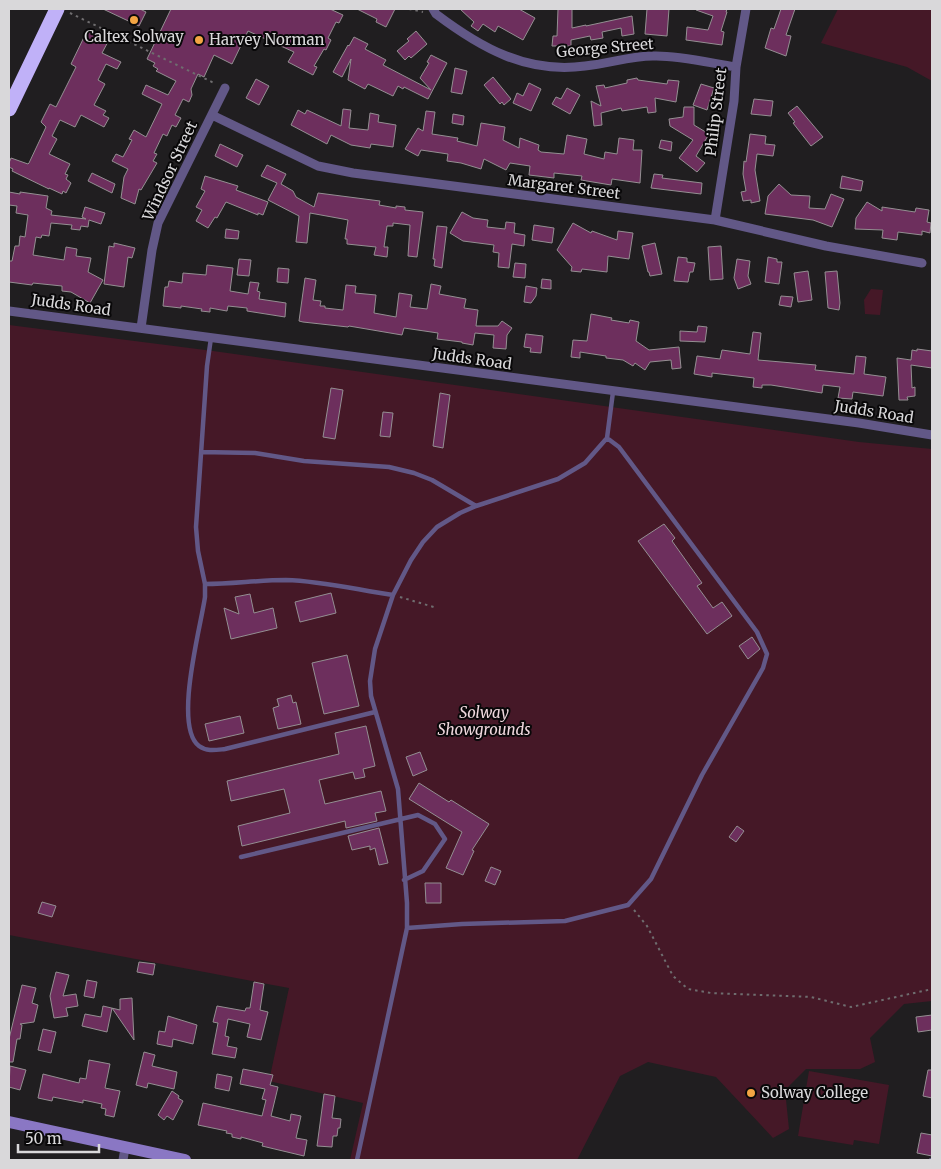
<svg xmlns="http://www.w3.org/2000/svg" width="941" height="1169" font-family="Merriweather,serif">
  <rect width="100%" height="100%" fill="#201e20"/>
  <path fill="#451827" d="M838,9H932V81L907,67L821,43Z
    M871,289L883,290L880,315L865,314L864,300Z
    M9,325L213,351L859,442L932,449V1001L904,1004L870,1038L875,1062L860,1069H806L785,1090L789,1129L773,1138L716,1077L648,1062L620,1076L577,1160H350L363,1103L269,1081L289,988L9,935Z
    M809,1071L889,1085L879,1144L854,1140L853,1145L798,1136Z"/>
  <path fill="#6d2f5d" stroke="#948f92" d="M103,9H140L146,12L139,26Z
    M171,9H330L343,15L339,23L336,22L328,38L331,40L326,50L324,49L314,66L317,67L313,75L288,62L294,52L248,31L232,64L214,55L204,77L198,74L191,89L192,95L189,102L183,99L175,115L181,118L176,127L172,125L167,136L163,134L154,153L157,154L153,161L157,163L141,190L139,189L135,204L121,198L124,177L128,169L112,161L116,154L123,157L132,140L129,139L134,130L146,137L162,104L142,94L146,85L168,95L176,81L156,71L158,69L153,66L155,63L147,59Z
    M357,9H395L386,27L376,22L377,19Z
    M460,9H519L535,18L523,40L498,26L495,32L483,24L478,31L471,26L474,22Z
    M558,9H572V28L586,25V26L632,16L634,34L622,36L621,28L602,32L603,38L591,40L590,36L571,40V46H552L553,36H557Z
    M647,9H669L667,36L645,34Z
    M697,9H727L726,12H727L721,31L724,32L722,45L686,40L687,27L708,30L713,16L696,10Z
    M781,9H795L786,35L791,36L786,56L765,48L771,28L774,29Z
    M87,31L97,37L100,32L110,38L102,53L121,62L117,69L106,64L98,80L105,84L94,105L106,111L103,115L109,118L104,127L81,115L75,127L60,120L52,136L57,139L49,154L70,164L65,174L68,175L66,179L71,183L66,193L63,191L62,194L49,188V189L12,171L13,169L9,167V163L11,158L28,164L29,163L46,127L41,122L50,104L56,107L76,67L71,64Z
    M416,31L427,44L411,58L409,56L405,60L397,51L409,41L407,39Z
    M354,37L368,44L365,49L386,60L383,65L431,90L420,78L429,63L427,62L431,55L447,63L428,99L404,87L403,89L398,86L393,96L368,84L365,89L348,80L351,59L342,77L333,72L348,45L349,46Z
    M455,68L467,71L462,94L451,92Z
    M493,77L511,99L504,105L502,102L500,104L484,85Z
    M637,78L638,80L667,84L668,80L679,81L676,102L655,98L656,112L648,113L647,107L622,111L621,108L601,113L602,125L594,126L591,101L601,106L596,86L604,85L605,88L627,83V80Z
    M256,79L269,86L259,105L246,98Z
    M529,83L541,89L531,111L513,103L517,93L523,96Z
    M701,84L714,88L707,110L693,105Z
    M567,88L580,95L570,114L552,104L556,97L561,99Z
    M754,99L773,101L771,116L751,114Z
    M797,106L823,137L811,146L793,123L795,122L788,113Z
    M684,107H694V125L709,134L696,156L705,163L697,172L679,158L693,140L670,126L669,119L683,117Z
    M343,109L351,110L349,128L368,130L370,113L379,115L378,122L396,125L393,147L371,144L370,148L351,145L331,135L327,144L291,125L298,110L305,114L307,110L341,126Z
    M426,111L435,112L432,134L458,138L457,141L477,146L481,123L505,127L503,140L519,148L520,138L539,145L538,150L541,152L564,154L567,135L587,139L584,154L604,159L605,152L617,154L619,138L634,140L633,150H642L640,183L612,179L611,185L581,180L582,176L554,173V178L529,175L530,166L510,163L506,170L484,159L481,169L461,163L447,161L448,154L421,150L418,156L405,149L418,128L423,131Z
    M453,114L464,116L463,125L452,123Z
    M750,134L766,136L765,144L775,145L773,156L757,154L755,170L760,201L751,203V200L743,201L741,192L746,191L743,174L744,161L746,162Z
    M661,140L672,142L671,151L659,148Z
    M220,144L243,155L237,167L215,156Z
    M267,165L286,174L281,184L293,191L296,197L314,207L318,193L380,201L379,205L396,208V206L405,207V210L423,212L417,257L408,256L410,225L393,223V226H387L384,247H388L387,257L374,255L376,247L347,244V239H345L348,220L343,219L310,213L307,243L296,242L299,216L268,200L277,183L261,176Z
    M92,173L115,184L112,193L88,181Z
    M654,174L663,175L662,178L702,183L701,194L651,188Z
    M205,176L238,186L236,190L268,202L263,215L258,213V215L226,202L217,218L215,217L208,228L196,221L202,210L196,207L205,191L201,189Z
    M842,176L863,181L861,191L840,188Z
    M779,184L791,195L810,196L809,208L825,209L831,194L844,199L832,227L813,220L765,214L768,196Z
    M9,192L20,194V192L48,196L46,208L52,211L51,215L86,219L82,217L85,207L105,213L101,224L89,220L88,227L81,226L80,230L71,229L72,225L51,223L49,236L42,235L41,238L36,237L33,255L64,260L66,247L77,249L76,256L91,258L88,272L103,280L90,303L71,292L62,291V286L33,283L32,285L9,282V261H12L15,246H19L20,236L25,237L28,215L16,213L17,206L9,205Z
    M867,202L882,211V207L915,212L916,208L929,210L927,222L931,223L930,233L922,231V235L898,232L897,240L882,238L883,230L855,229L856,218Z
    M462,212L473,218L488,220L487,227L505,229L506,222L515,223L514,233L525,235L524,246L512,244L509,268L498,267L499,253L493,252L494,245L463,241L450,233Z
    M573,223L591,233L592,231L617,240L618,231L633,233L629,259L608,256L607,272L582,269L581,272L571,271L572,267L557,250Z
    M534,225L554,228L552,243L532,240Z
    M437,226L447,227L442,268L434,266L435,259H433Z
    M226,229L239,231L238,239L225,238Z
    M114,243L135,248L132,258L128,257L124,287L104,284L109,246L114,247Z
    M655,243L662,274L650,276L649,272H648L642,246Z
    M721,246L723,279L710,280L708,247Z
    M678,257L687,258V262L695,263L693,272H690L688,282L674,281Z
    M768,257L777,259V262H782L779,284L765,282Z
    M239,259L251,260L249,276L237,275Z
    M737,259L750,261L748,276L751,284L738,289L734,278Z
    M515,263L526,264L525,278L513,277Z
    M207,265L233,268L230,291L248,294L250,282L259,283L257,291L260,292L259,299L286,303L285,317L247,311V308L228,306L227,311L210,308V312L201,311L202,309L181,306V308L163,306L165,287H168L169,281L182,283L183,273L206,275Z
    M278,268L289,269L288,283L277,282Z
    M808,271L812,300L798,302L794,273Z
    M837,271L840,303L839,310L828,308L825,272Z
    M305,278L316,280L313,300L321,301L320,306H325V308L343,310L346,285L356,286L355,293L376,295L374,313L396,317L399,293L412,295L410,307L427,309L431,284L441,286L439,294L466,299L464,308L478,310L476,326H498L502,321L512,328L507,335L506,349L493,348L494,335L475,333L473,345L462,343V342L437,339L438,333L404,328L402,335L349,326L348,327L303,322L299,321Z
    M542,279L551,280V289L541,288Z
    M526,286L537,288L536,296L531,303L524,302Z
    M781,296L793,297L791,307L779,305Z
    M591,314L612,318L611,320L629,323L630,320L639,322L636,341L649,350L679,347L681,368L672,369L671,360L650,362L645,370L635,363L633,366L623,360L606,358V356L580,352V358L571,357L573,340L587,341Z
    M698,326L707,327L705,342L680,341V331L697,332Z
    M753,332L761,333L758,360L816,365L815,370L854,374L856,356L866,357L864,374L886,377L883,396L853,392L852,399L838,398L840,387L823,385L822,393L771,385H762V388L753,387L754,378L712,373V377L694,374L697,356L720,359L722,350L750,354Z
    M526,334L543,336L541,353L530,352L531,348L524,347Z
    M917,349L932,351V368L911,365L912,388L915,387V396L907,397L908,400H899L897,358L911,360L912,350L917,351Z
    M331,388L343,390L335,439L323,437Z
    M440,393L450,395L443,448L433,446Z
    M383,412L393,413L390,437L380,436Z
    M664,524L675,538L672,541L702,583L697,586L713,608L722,602L732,616L707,634L638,541Z
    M331,593L336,613L300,622L295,602Z
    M250,594L254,613L273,608L277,628L231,639L224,608L239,614L235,597Z
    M752,637L760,649L748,659L739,646Z
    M347,655L359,706L324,714L312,663Z
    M291,695L293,703L296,702L301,724L278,729L273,708L279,706L277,699Z
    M240,716L244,733L209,741L205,724Z
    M366,726L375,766L363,769L365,777L355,779L353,772L319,780L325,804L381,791L386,811L375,813L377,821L346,828L345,821L242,846L238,826L290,813L284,789L231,801L227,781L339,754L335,733Z
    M420,752L427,770L413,776L406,757Z
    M419,783L449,802L451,800L489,824L472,850L474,851L463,875L446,868L462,832L409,799Z
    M737,826L744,831L736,842L729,837Z
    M379,828L388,863L379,865L375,848L370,850V846L352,850L348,836Z
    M491,867L501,871L495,885L485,881Z
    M425,883H441V903H426Z
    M42,902L56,906L52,917L38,913Z
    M139,962L155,964L153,975L137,972Z
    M56,972L69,975L63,996L76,994L78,1006L66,1008L68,1016L54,1018L50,996Z
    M87,980L97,982L94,998L84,996Z
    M254,982L264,984L260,1010L268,1012L261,1040L247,1037L250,1024L228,1019L225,1036L229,1037L227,1046L237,1048L235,1058L212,1054L218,1023L213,1022L217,1006L245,1011L246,1008H250Z
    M22,985L36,988L32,1003L38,1005L34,1022L20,1024L22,1025L20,1039H17L13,1062H9V1039Z
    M132,998L134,1040L112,1008L107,1032L82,1026L85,1014L101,1017L103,1006L120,1010V999Z
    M932,1015V1030L918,1032L916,1017Z
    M168,1016L197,1025L193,1044L173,1039L172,1047L157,1044L159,1031L165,1032Z
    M43,1029L56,1032L51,1053L38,1050Z
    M144,1052L155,1055L152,1066L177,1072L174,1089L148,1083L147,1088L136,1085Z
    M89,1060L110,1064L105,1088L120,1091L114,1117L105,1115L106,1109L101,1108L102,1104L83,1100V1103L53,1097L52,1101L38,1098L43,1074L79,1083L80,1078L86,1079Z
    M10,1066L26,1070L20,1090L9,1087Z
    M243,1069L273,1075L270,1085L278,1087L271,1116L290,1121L291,1114L301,1116L296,1138L307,1140L304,1156L262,1146L263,1143L241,1137V1139L232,1137V1134L226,1133L227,1131L198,1125L203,1103L262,1116L266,1100L262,1099L265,1089L240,1084Z
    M928,1070H932V1098L923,1096Z
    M217,1074L232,1077L229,1091L215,1088Z
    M172,1091L179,1096L178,1098L183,1101L173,1120L167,1116L164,1120L158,1115Z
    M324,1094L335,1096L332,1118L341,1119L340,1128H338L337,1136H333L332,1147L317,1146Z
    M921,1133L932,1135V1156L917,1153Z"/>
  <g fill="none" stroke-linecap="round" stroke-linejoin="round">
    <path stroke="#6f6d6f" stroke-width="2" stroke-dasharray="2.5 4" stroke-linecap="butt" d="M409,9L423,12
      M70,13L216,84
      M400,597L437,608
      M634,910L647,926L673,976L688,989L711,993L811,997L851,1007L932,989"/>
    <path stroke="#625887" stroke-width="4.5" d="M211,338L207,366L196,527L198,551L205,584V597C201,626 173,726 199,746C207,752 216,750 225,749L375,712
      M201,452L255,453L304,461L389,467L414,473L432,480L476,506
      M205,584C232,584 259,580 286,580C322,581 358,590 393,595
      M241,857L418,815L435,824L445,839L423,871L404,880
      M407,928L462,924L565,921L628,905L651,879L702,775L763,668L767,654L757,632L619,447L607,438
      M357,1160L407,928V903L398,789L371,696L370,681L375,649L393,595L411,560L423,542L437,527L460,513L476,506L558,479L585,463L607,438L613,392
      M931,1160H932"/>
    <path stroke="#625887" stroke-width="9" d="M433,9L436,14C481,48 527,74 585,66C608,64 630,56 653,56C678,55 710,63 736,67
      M212,115L318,166L353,173L715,220L826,246L922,263
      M715,220L734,101L736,67L746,9
      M9,311L859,423L932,435
      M141,328L152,250L158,223L225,88
      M123,1160L125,1148"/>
    <path stroke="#8a77c4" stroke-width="12" d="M9,1122L185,1160"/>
    <path stroke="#c0b1f8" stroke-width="15" d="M9,109L57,9"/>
  </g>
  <g fill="#f3a443" stroke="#090809" stroke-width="2">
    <circle cx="134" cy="20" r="5"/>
    <circle cx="199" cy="40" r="5"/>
    <circle cx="751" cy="1093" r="5"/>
  </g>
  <g text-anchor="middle" stroke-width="4" stroke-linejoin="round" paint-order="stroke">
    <g font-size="15" fill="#d9d8da" stroke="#090809" text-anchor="start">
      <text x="134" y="42" text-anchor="middle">Caltex Solway</text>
      <text x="209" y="45">Harvey Norman</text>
      <text x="761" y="1098">Solway College</text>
    </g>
    <g font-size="15" fill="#d9d8da" stroke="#090809">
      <text transform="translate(605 48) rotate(-5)" y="5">George Street</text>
      <text transform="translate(716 112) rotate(-83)" y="5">Philip Street</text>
      <text transform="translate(170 171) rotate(-65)" y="5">Windsor Street</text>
      <text transform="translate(564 187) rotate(7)" y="5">Margaret Street</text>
      <text transform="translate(71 305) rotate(8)" y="5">Judds Road</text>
      <text transform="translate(472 359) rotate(8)" y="5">Judds Road</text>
      <text transform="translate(874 412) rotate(9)" y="5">Judds Road</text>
    </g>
    <g font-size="15" font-style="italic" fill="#f0d8de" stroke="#090809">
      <text x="484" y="718">Solway<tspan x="484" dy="17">Showgrounds</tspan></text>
    </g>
  </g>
  <rect width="941" height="1169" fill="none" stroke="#d9d8da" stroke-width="20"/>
  <path d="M18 1144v8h81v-8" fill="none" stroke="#d9d8da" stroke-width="2.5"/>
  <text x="25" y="1144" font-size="15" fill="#d9d8da" stroke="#090809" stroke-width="4" paint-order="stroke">50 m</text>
</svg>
